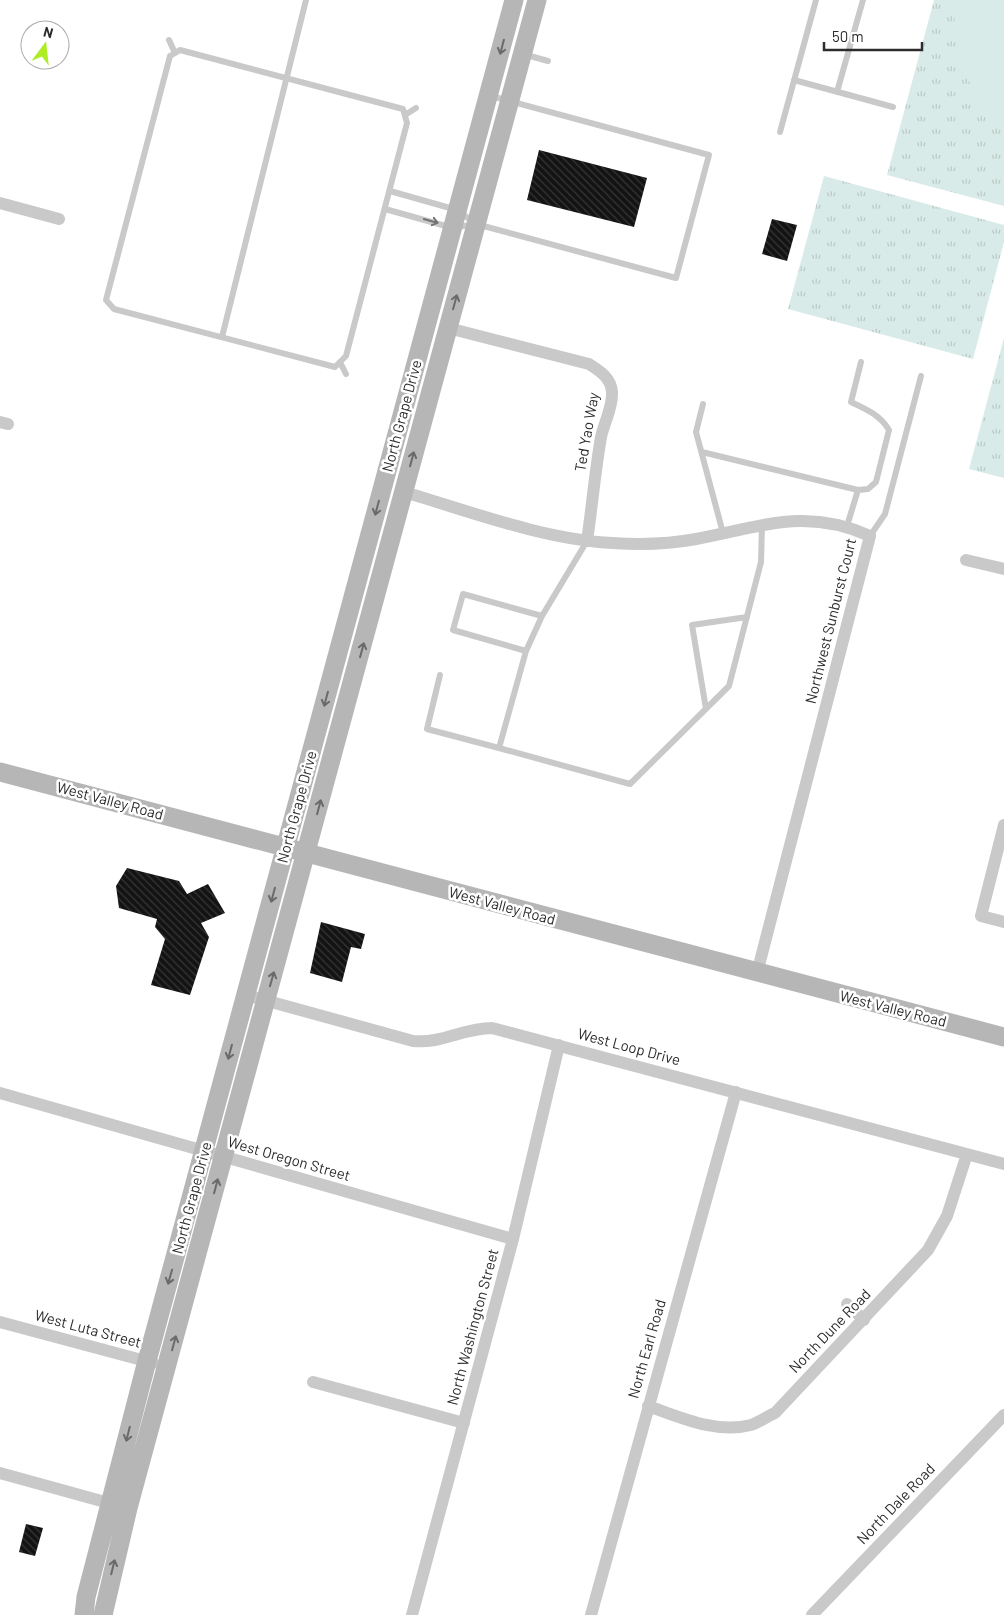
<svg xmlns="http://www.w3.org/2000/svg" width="1004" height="1615" font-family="Barlow,sans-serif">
  <defs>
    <pattern id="grass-tufts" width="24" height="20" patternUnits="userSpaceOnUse" patternTransform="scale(1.25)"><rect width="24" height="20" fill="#d9ebe8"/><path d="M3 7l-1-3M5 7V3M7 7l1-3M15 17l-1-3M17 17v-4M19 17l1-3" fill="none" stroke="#bacac7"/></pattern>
    <pattern id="building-back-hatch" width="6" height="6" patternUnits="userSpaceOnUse" patternTransform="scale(1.25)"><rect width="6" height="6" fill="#131313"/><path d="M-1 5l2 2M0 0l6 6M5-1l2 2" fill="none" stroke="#363636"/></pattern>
  </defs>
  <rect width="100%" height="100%" fill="#fff"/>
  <path fill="url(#grass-tufts)" d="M934,0H1004V206L887,175Z
    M824,176L1004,225V242L973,359L788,309Z
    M1004,338V478L969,469Z"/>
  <path fill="#d9ebe8" d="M956,0H1004V130C969,94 949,50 956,0Z"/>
  <path fill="url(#building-back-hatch)" d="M539,150L647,178L634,227L527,200Z
    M772,219L797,225L787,261L762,254Z
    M127,868L179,881L187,894L208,884L225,913L201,923L209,937L190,995L151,985L165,939L155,927L157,919L119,908L116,886Z
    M321,922L365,934L361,949L351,947L342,982L310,973Z
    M26,1524L43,1528L35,1556L19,1552Z"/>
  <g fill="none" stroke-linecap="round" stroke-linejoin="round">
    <path stroke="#c9c9c9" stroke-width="6" d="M169,40L175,53
      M180,50L403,109L407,123L346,356L335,367L114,309L106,300L170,56Z
      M523,54L548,61
      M794,80L893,107
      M837,92L863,0
      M405,115L416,108
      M780,132L816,0
      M390,191L457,210L476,224L676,278L709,155L491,96
      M385,209L453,228L474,224
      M222,337L306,0
      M340,362L346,374
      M703,404L696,432L723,533
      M702,452L858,490L847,526
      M858,490L868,489L876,482L889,430C880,415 866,409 851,402L861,362
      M870,536L885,514L921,376
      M587,541L542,616L526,651L499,748L630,784L729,686L761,562L762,525
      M526,651L453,630L463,594L542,616
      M440,675L427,729L499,748
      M706,709L692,625L747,617"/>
    <path stroke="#c9c9c9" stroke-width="12" d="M0,203L59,219
      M448,328L589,364C600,371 611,378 612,392C613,407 604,423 601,437C595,472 592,507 587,541
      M0,422L8,424
      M404,492C469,511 545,540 613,543C641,545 669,544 696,539C762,527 805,507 870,536L757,973
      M966,560L1004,569
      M1004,825L981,916L1004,922
      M246,995L413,1041C442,1044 463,1028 492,1028L1004,1164
      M0,1093L513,1239
      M847,1304L864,1320
      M0,1322L153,1363
      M313,1382L464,1423
      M648,1406C680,1417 716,1434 751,1425C759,1422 768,1416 775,1413L928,1250L947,1216L967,1154
      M0,1473L116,1505
      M412,1615L513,1239L559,1045
      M591,1615L736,1092
      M812,1615L1004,1415"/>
    <path stroke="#b6b6b6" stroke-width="19" d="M0,772L1004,1037
      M84,1615L86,1597L147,1361L514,0
      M103,1615L128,1508L537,0"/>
  </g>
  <defs><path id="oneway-shaft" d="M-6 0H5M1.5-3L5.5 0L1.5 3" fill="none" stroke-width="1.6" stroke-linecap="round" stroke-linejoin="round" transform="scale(1.25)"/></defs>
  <g stroke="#6a6a6a">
    <use href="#oneway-shaft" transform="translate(502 47) rotate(105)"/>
    <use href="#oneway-shaft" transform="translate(455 302) rotate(-75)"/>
    <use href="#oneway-shaft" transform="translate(412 459) rotate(-75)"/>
    <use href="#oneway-shaft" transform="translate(377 508) rotate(105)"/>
    <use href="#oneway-shaft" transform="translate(362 650) rotate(-75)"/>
    <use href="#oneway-shaft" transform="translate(326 699) rotate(105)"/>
    <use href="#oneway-shaft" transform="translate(319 807) rotate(-75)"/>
    <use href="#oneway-shaft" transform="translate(273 895) rotate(105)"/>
    <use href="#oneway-shaft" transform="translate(272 979) rotate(-74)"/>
    <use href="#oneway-shaft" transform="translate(230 1052) rotate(105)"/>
    <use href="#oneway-shaft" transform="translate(216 1186) rotate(-75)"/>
    <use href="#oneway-shaft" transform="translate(170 1277) rotate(106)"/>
    <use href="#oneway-shaft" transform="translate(174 1343) rotate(-75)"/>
    <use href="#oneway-shaft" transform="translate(128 1434) rotate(104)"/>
    <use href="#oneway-shaft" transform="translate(113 1567) rotate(-76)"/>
  </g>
  <use stroke="#737373" href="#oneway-shaft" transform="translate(431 221) rotate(16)"/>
  <g text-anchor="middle" stroke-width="5" stroke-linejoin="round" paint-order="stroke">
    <g font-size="15" fill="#2c2c2c" stroke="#fff">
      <text transform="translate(402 416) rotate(-75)" y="5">North Grape Drive</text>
      <text transform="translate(587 432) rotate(-80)" y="5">Ted Yao Way</text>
      <text transform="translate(831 621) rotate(-76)" y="5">Northwest Sunburst Court</text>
      <text transform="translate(110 801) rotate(15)" y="5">West Valley Road</text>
      <text transform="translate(297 807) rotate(-75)" y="5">North Grape Drive</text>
      <text transform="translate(502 906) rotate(15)" y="5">West Valley Road</text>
      <text transform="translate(893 1009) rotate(14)" y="5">West Valley Road</text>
      <text transform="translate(629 1047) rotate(15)" y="5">West Loop Drive</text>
      <text transform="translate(289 1159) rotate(16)" y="5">West Oregon Street</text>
      <text transform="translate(192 1198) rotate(-75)" y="5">North Grape Drive</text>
      <text transform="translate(473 1327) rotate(-75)" y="5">North Washington Street</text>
      <text transform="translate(88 1329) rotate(15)" y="5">West Luta Street</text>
      <text transform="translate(830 1331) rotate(-46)" y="5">North Dune Road</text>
      <text transform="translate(647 1349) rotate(-74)" y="5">North Earl Road</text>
      <text transform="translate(896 1504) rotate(-46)" y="5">North Dale Road</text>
    </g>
  </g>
  <g transform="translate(45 45) rotate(15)"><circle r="24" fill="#ffffff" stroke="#ababab"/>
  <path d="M0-4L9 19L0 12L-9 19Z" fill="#aeec26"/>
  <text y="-8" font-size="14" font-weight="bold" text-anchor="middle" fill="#2c2c2c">N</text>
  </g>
  <path d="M824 42v8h98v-8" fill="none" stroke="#2c2c2c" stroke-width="2.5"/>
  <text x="832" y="42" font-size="15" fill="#2c2c2c" stroke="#ffffff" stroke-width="4" paint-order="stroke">50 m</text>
</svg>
